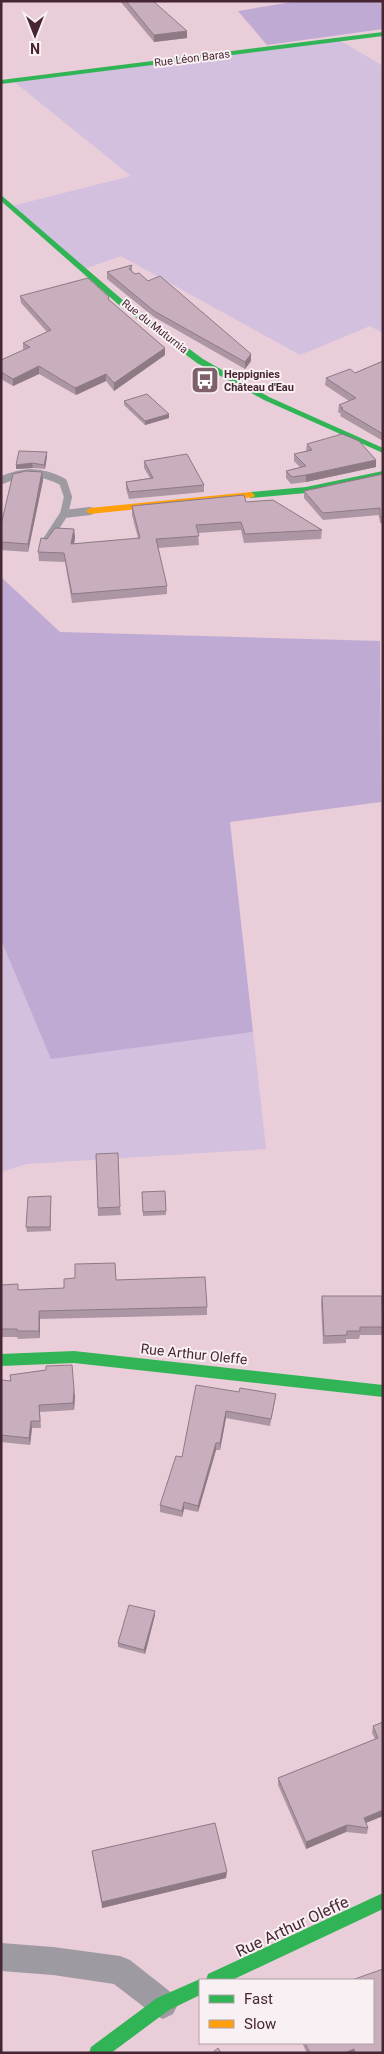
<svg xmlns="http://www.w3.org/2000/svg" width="384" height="2054" font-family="Roboto,sans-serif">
  <rect width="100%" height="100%" fill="#e9cdd8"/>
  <path fill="#d2c0de" d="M339,40L383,66V333L370,326L300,355L121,256L84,269L12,206L131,176L12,80Z
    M1,940L51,1058L253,1032L266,1149L27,1164L1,1172Z"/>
  <path fill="#bfaad3" d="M298,1H383V29L267,45L238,11Z
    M1,577L60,632L380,641L381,802L230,822L253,1032L51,1059L1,940Z"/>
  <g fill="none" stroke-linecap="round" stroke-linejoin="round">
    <path stroke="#9e9aa2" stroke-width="8" d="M2,480C25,471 41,470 63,482L68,497L64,514
      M45,543L64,514L90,511"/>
    <path fill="#9e9aa2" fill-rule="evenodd" d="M1,1943L53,1947L120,1956L130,1960L173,1994L178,2004L173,2014L163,2019L153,2014L114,1984L53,1975L1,1971Z"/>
    <path fill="#30b455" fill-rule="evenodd" d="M383,32V36L1,84V80Z
      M1,195L125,302L203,359L269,397L383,448V453L264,400L197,363L119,305L1,201Z
      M383,471V476L306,493L251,498L247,495L251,492L306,487Z
      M74,1351L383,1385V1397L74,1363L1,1366V1354Z
      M383,1893V1909L232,1980H206L208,1974Z
      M200,1979L203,1980H200V1995L169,2010L111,2053H89L91,2047L157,1998Z"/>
    <path fill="#ff9f0a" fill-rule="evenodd" d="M251,492L255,495L254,497L90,514L86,511L90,508Z"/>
  </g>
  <path fill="#ad96a3" d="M120,1H153L187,38L154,42Z
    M132,265V271L135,274L148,281L251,354V361L245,369L154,317L107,279V272Z
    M20,296L109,300L165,348V355L114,391L106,381L76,395L39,374L13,386L1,379V360L23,350V343L47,332L21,303Z
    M383,361V441L340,416L341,414L338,412L339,405L349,401L325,385L326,378L355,373Z
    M124,401L169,418L145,425L124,405Z
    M307,444L376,460V467L306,482L291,484L286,478V471L300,467L294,461V454L306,451Z
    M47,456L45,469L33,468L16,469Z
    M144,461L204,485V492L129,499L126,489V482L150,478L144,468Z
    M42,472L43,480L28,552L1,550V525Z
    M383,474V524L380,523L379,515L323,520L304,498V491Z
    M246,502L322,530L321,539L244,543L241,530L198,533L199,545L158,548L167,586V594L72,603L65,562L39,561L38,552L47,539L74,529L75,538L74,544L138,538L132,515V506Z
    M96,1154L120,1207L121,1215L98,1216Z
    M165,1191L166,1215L143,1216L142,1192Z
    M51,1196V1231L27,1232L26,1227Z
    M116,1280L207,1307V1315L40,1319V1338L18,1339L17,1337H1V1285L19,1290L64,1288Z
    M322,1296L383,1300V1335H360L359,1339H346V1343L323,1344L321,1303Z
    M1,1380L75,1396L74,1410L40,1412L41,1428H32L30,1445L1,1442Z
    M239,1392L275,1401L270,1426L226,1418L220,1450H216L198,1512L184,1509L182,1517L160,1512V1505L182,1457Z
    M155,1615L145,1654L118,1647V1643Z
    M383,1722V1816L366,1823L368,1828L367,1834L346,1832L306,1849L278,1785V1778L375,1739L372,1733L373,1726Z
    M92,1851L226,1878L102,1908Z
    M302,2043H373L383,2053H307Z"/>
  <path fill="#8d7a85" d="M187,31V38L154,42V35Z
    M165,348V355L114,391V383Z
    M251,354V361L245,369V362Z
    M39,366V374L13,386V379Z
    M106,374V381L76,395L75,388Z
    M169,414V418L145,425V421Z
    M47,452V456L45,469L44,465Z
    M376,460V467L306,482V475Z
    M32,463L33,468L16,469V465Z
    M42,472L43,480L28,552V544Z
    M74,529L75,538L72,553L71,544Z
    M39,1311L40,1319V1338L39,1331Z
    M74,1389L75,1396L74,1410L73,1403Z
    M226,1411V1418L220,1450V1443Z
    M31,1421L32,1428L30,1445L29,1438Z
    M216,1443V1450L198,1512V1506Z
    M184,1502V1509L182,1517V1511Z
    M155,1611V1615L145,1654L144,1650Z
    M383,1810V1816L363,1824L364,1818Z
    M347,1825L346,1832L306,1849V1842Z
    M227,1872L226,1878L102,1908V1902Z
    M354,2049L353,2053H345Z"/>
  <path fill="#c9afbe" stroke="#8d7a85" d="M126,1H153L187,31L154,35Z
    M132,265L129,269L135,274L139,273L148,281L160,276L251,354L245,362L154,311L107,272Z
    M88,278L109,297L108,299L165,348L114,383L106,374L75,388L39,366L13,379L1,372V360L30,347L23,343L51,330L20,296Z
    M383,361V434L341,409L343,408L339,405L356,398L326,378L350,369L355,373Z
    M147,394L169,414L145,421L124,401Z
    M342,434L359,441L376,460L306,475L292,477L286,471L306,466L294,454L312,450L307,444Z
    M19,451L47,452L44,465L32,463L16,465Z
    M187,454L204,485L129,492L126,482L153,478L144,461Z
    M26,471L42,472L28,544L1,542V525L13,474Z
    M383,474V517H380V508L323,513L304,491Z
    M244,495L246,502L273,500L322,530L245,534L241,522L196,525L199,536L156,539L167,586L72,594L64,553L38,552L41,538L47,539L55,528L74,529L71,544L140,538L132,506Z
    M118,1153L120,1207L98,1208L96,1154Z
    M165,1191L166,1211L143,1212L142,1192Z
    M51,1196L50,1227H26L28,1197Z
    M115,1263L116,1280L205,1277L207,1307L39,1311V1331H17V1329H1V1285L18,1284V1290L64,1288V1279L75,1278V1264Z
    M322,1296H382L383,1327H360V1331H347V1335L324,1336Z
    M72,1365L74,1389L73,1403L39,1405L40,1421H31L29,1438L1,1435V1380L11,1381L10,1375L46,1370V1366Z
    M196,1385L239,1392L240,1388L276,1394L271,1419L226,1411L220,1443H216L198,1506L184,1502L182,1511L160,1505L176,1456L182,1457Z
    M129,1605L155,1611L144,1650L118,1643Z
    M383,1722V1810L364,1818L368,1828L347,1825L306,1842L278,1778L378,1738L373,1726Z
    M215,1823L227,1872L102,1902L92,1851Z
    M383,1969V2053H355L354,2049L345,2053H310L305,2043H373V1980H352Z
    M218,2048L221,2053H212Z"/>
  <defs>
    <symbol id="bus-square" viewBox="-11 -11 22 22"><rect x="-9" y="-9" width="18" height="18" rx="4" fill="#80606d" stroke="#f9f0f3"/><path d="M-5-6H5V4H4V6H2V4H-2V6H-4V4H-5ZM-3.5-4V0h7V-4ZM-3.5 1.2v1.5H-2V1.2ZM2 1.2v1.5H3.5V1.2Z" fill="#fff"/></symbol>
  </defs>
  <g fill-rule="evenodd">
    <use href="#bus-square" x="189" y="364" width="32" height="32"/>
  </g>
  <g text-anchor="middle" stroke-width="4" stroke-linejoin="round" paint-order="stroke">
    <g font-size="11" fill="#472633" stroke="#f9f0f3">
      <text transform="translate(192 58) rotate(-7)" y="4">Rue Léon Baras</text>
      <text transform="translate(155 326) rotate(38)" y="4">Rue du Muturnia</text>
    </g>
    <g font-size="11" font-weight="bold" fill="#472633" stroke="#f9f0f3" text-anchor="start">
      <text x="224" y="378">Heppignies<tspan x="224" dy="13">Château d'Eau</tspan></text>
    </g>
    <g font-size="14" fill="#472633" stroke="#f9f0f3">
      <text transform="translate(194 1354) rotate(6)" y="5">Rue Arthur Oleffe</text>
    </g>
    <g font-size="16" fill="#472633" stroke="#f9f0f3">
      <text transform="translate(292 1926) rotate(-25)" y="6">Rue Arthur Oleffe</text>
    </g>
  </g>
  <rect width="384" height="2054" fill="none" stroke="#472633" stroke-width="5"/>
  <rect x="199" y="1979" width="175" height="65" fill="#f9f0f3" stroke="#b29fa6"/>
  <rect x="209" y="1995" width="25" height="8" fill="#30b455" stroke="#b29fa6"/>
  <text x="244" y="2004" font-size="15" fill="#472633">Fast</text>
  <rect x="209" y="2020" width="25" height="8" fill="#ff9f0a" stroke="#b29fa6"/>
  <text x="244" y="2029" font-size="15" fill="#472633">Slow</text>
  <g transform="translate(35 35) rotate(180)" stroke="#f9f0f3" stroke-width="4" paint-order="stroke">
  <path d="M0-4L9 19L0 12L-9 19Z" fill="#472633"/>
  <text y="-8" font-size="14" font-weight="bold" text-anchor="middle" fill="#472633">N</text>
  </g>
</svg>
